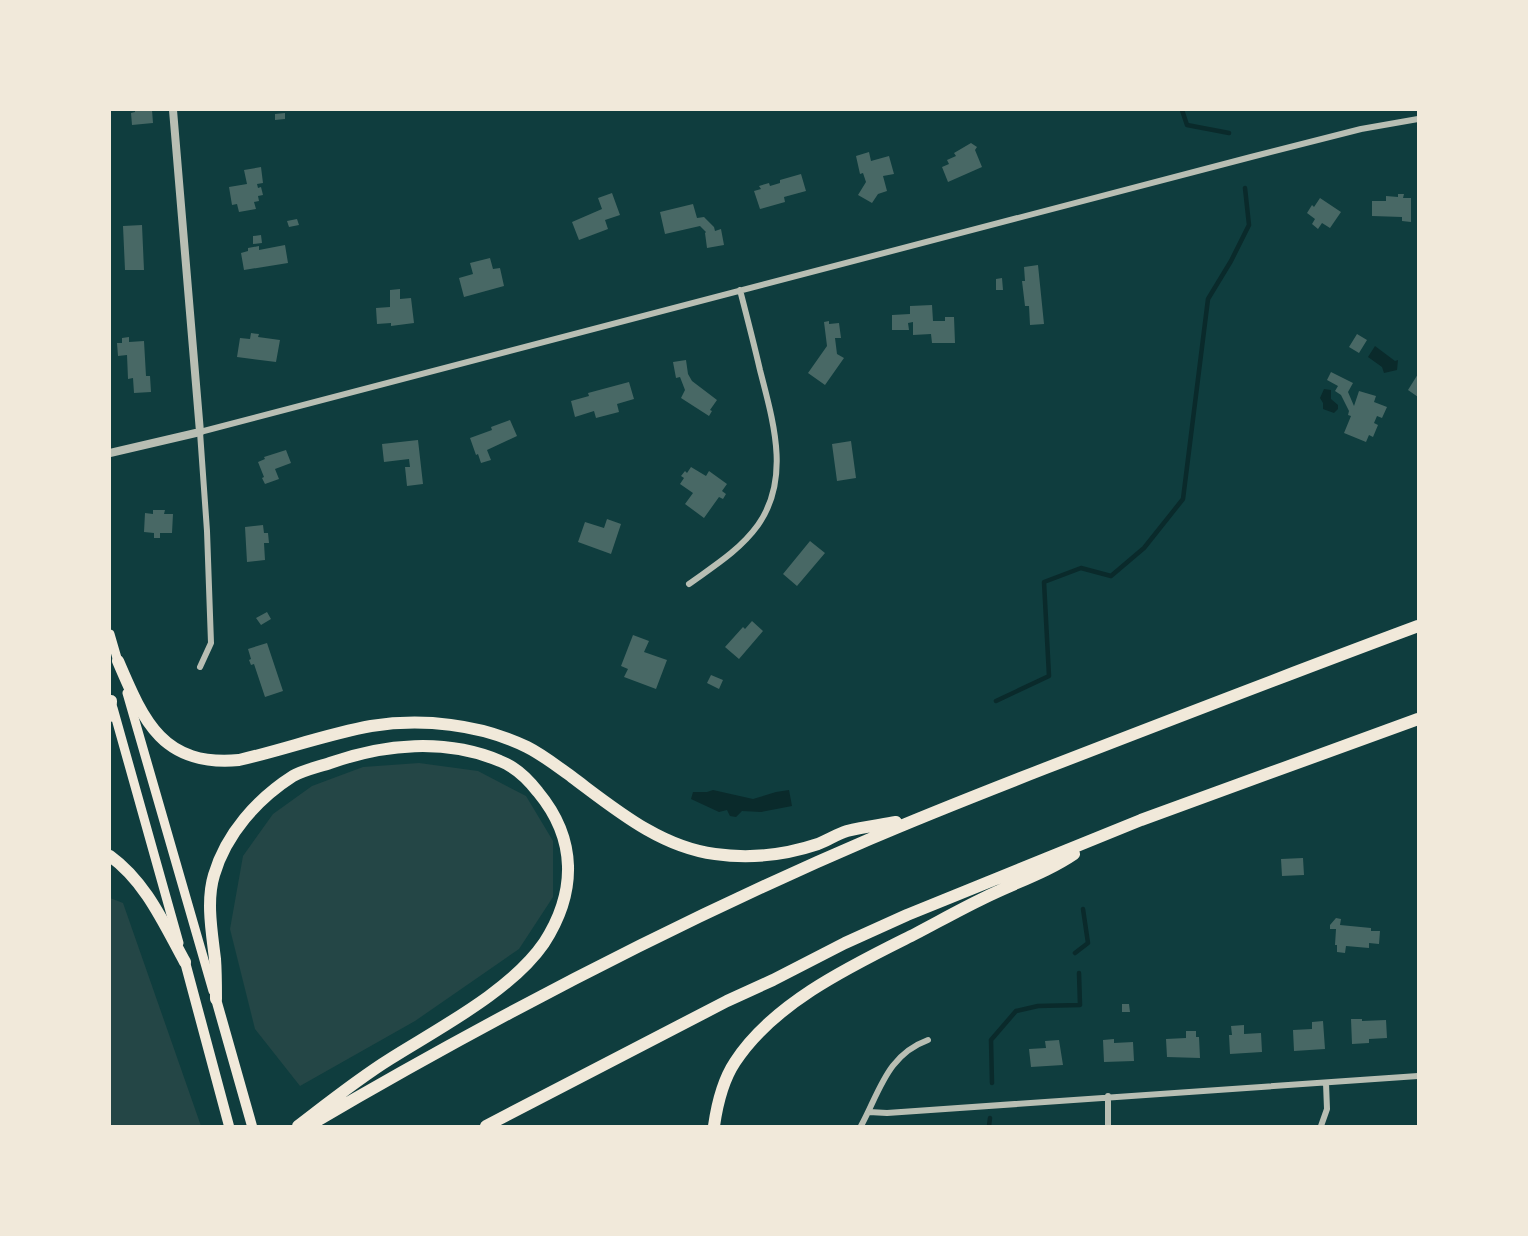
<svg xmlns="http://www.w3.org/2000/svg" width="1528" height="1236" font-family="Lato,sans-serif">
  <rect width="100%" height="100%" fill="#0f3d3e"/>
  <path fill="#244646" d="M419,763L478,771L526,796L553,841V897L519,949L415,1021L300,1086L255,1029L230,929L243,856L273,814L312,786L363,767Z
    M110,898L123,903L201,1126H110Z"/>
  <path fill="#0a2a2b" d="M1375,346L1395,361L1398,360L1397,370L1384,373L1382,367L1368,357Z
    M1324,389L1331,390V399L1338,405V409L1334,413L1323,409V403L1320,398Z
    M713,790L753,799L776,792L789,790L792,806L761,812L742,811L736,817L730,816L727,810L719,812L691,799L693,792H707Z"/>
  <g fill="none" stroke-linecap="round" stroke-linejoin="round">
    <path stroke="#0a2a2b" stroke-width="4.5" d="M1182,110L1187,125L1229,133
      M996,701L1049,676L1044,582L1081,568L1111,576L1144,548L1183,499L1208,299L1231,261L1249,225L1245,188
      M1075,953L1088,943L1083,909
      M992,1083L991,1040L1016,1011L1038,1006L1080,1005L1079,973
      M989,1126L990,1118"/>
  </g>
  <path fill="#486865" d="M135,110H152L153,123L132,125L131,113L135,112Z
    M285,113V119L275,120V114Z
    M971,143L977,147L975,150L982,167L948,182L942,167L949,164L947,160L956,156L954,153Z
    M869,152L871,161L889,156L894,174L883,176L887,191L878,194L872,203L858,195L866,182L863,173L860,174L856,156Z
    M261,167L263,183L257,184L258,188L261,187L263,195L258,196L259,201L254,202L256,209L239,212L237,204L232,205L229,187L247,184L244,170Z
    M801,174L806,191L784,197L785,202L760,209L754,191L761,189L759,186L769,183L770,186L780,183V180Z
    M612,193L620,215L605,220L608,229L579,240L572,222L602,209L598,198Z
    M1398,194H1404L1403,198H1411V222L1402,221V217L1372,216V201H1386V196L1398,197Z
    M1320,198L1341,212L1330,228L1322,223L1318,229L1312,224L1315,219L1307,213L1312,205L1314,207Z
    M693,204L697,218L704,217L714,227L715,231L721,229L724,245L707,248L705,233L706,232L700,226L665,234L660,212Z
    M297,219L299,225L289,227L287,221Z
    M142,225L144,270H125L123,226Z
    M261,235L262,243L253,244V236Z
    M285,245L288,263L244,270L241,253L248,251V248L259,246V250Z
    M490,258L493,269L500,268L504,286L464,297L459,278L473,274L470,263Z
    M1038,265L1044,324L1030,325L1029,306H1025L1022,281H1025L1024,267Z
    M1002,278L1003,290H996V279Z
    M400,289V299L411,298L414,323L391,326V323L377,324L376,308L390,307V290Z
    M932,305L933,321H945V317H954L955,343H932L931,334L913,335V322L908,323L909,330H892V315L910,314V306Z
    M829,321V324L839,323L841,338H835L837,354L844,358L825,385L808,373L827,346L824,322Z
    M251,333L259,334L258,337L280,340L276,362L237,357L240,338L250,339Z
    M1357,334L1367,340L1359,353L1349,347Z
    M129,337V342L144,341L146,376H150L151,392L134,393L133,378L128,379L127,355L118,356L117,343H122V338Z
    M686,360L688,374L692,381L717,400L710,410L712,411L709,416L681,398L685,390L680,377L676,378L673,362Z
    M1331,372L1353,383L1348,392L1354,406L1359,391L1376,396L1374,402L1387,407L1382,418L1377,416L1374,423L1378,425L1373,437L1369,435L1366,442L1344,433L1351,416L1348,415L1349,411L1341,395L1335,391L1338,386L1327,380Z
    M1418,374V397L1408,390Z
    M629,382L634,399L617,404L619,412L596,418L594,411L575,417L571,401L589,396L588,393Z
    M510,420L517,436L487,450L491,460L481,463L478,454L476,455L470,438L492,430L491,427Z
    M418,440L423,484L407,486L405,467H410L409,459L384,462L382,444Z
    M851,441L856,478L837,481L832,444Z
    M286,450L291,463L275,469L279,479L265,484L262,478L264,477L258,462L265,459L264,457Z
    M691,467L706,476L709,471L727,484L722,491L726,494L723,499L719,497L704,518L685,504L693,493L680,484L684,478L681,476L685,471L687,473Z
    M153,510H165L164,514H173L172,533H160V538H154V533L144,532L145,513L153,514Z
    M607,519L621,524L611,554L578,542L585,522L604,528Z
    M263,525L264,533H268L269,543H264L265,560L247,562L245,527Z
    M810,541L825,553L797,586L783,574Z
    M267,612L271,619L261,625L256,618Z
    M752,621L763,631L739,659L725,647L743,627L745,629Z
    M633,635L649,641L644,652L667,660L656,689L624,677L628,669L621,666Z
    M267,643L283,691L265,697L254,664L251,665L249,660L251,659L248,649Z
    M711,675L723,680L719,689L707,683Z
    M1303,858L1304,875L1282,876L1281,859Z
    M1336,918L1341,919L1340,925L1371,928V931H1380L1379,944L1369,943V948L1346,946L1345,953L1337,952V945H1335L1336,929H1330V925Z
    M1122,1004H1129L1130,1012H1122Z
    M1351,1019H1362V1021L1386,1020L1387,1038L1369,1039V1043L1352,1044Z
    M1323,1021L1325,1049L1294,1051L1293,1030L1312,1029V1022Z
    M1244,1025V1034L1261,1033L1262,1052L1230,1054L1229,1035H1232L1231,1026Z
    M1186,1031H1196V1037H1199L1200,1058L1167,1057L1166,1039L1186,1038Z
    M1114,1039V1043L1133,1042L1134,1061L1104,1062L1103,1040Z
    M1059,1040L1063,1065L1031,1067L1029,1049L1046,1048L1045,1041Z"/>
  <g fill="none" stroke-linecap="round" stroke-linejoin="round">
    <path stroke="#b8beb3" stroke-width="6" d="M689,584C714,566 740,550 758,525C791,478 773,421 760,370C754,344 747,317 740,290
      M200,667L211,643L207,531L200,432L1251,157L1361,129L1418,119
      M1108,1096V1126
      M869,1112L887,1113L1418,1076
      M861,1126C880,1091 887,1055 928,1040
      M1321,1126L1327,1109L1326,1083"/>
    <path stroke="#b8beb3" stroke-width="8" d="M110,453L200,432L173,110"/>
    <path stroke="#f1e9da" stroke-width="9" d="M110,634L119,665
      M127,693L213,991
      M113,708L179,943"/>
    <path stroke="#f1e9da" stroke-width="10" d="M185,962L229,1126
      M216,999L252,1126"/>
    <path stroke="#f1e9da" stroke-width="12" d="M118,661C144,722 163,767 239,760C283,750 327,734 371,726C422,718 480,724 527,747C543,755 558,767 572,777C615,809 660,847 715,854C750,859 785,855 818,844C828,840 837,834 847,831C863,827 880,825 896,822
      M110,716L111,701
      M110,856C146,882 164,924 185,962
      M216,999C216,986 216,972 215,959C212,933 206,901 214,875C226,834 257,799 293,776C304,770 318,767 330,763C384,744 445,738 500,761C516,767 528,779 538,792C577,839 577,892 544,943C511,991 439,1028 390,1059C358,1079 328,1103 298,1126
      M308,1126C489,1020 676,922 870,839C928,814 987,791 1046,768C1170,720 1294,672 1418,626
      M486,1126L727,1001L773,980L845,943L907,915L1141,820L1418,719
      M714,1126C717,1105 723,1080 735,1062C774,1002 853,965 915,934C938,922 961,909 984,898C1014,883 1046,873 1074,854"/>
  </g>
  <rect width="1528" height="1236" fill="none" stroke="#f1e9da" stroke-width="222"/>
</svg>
